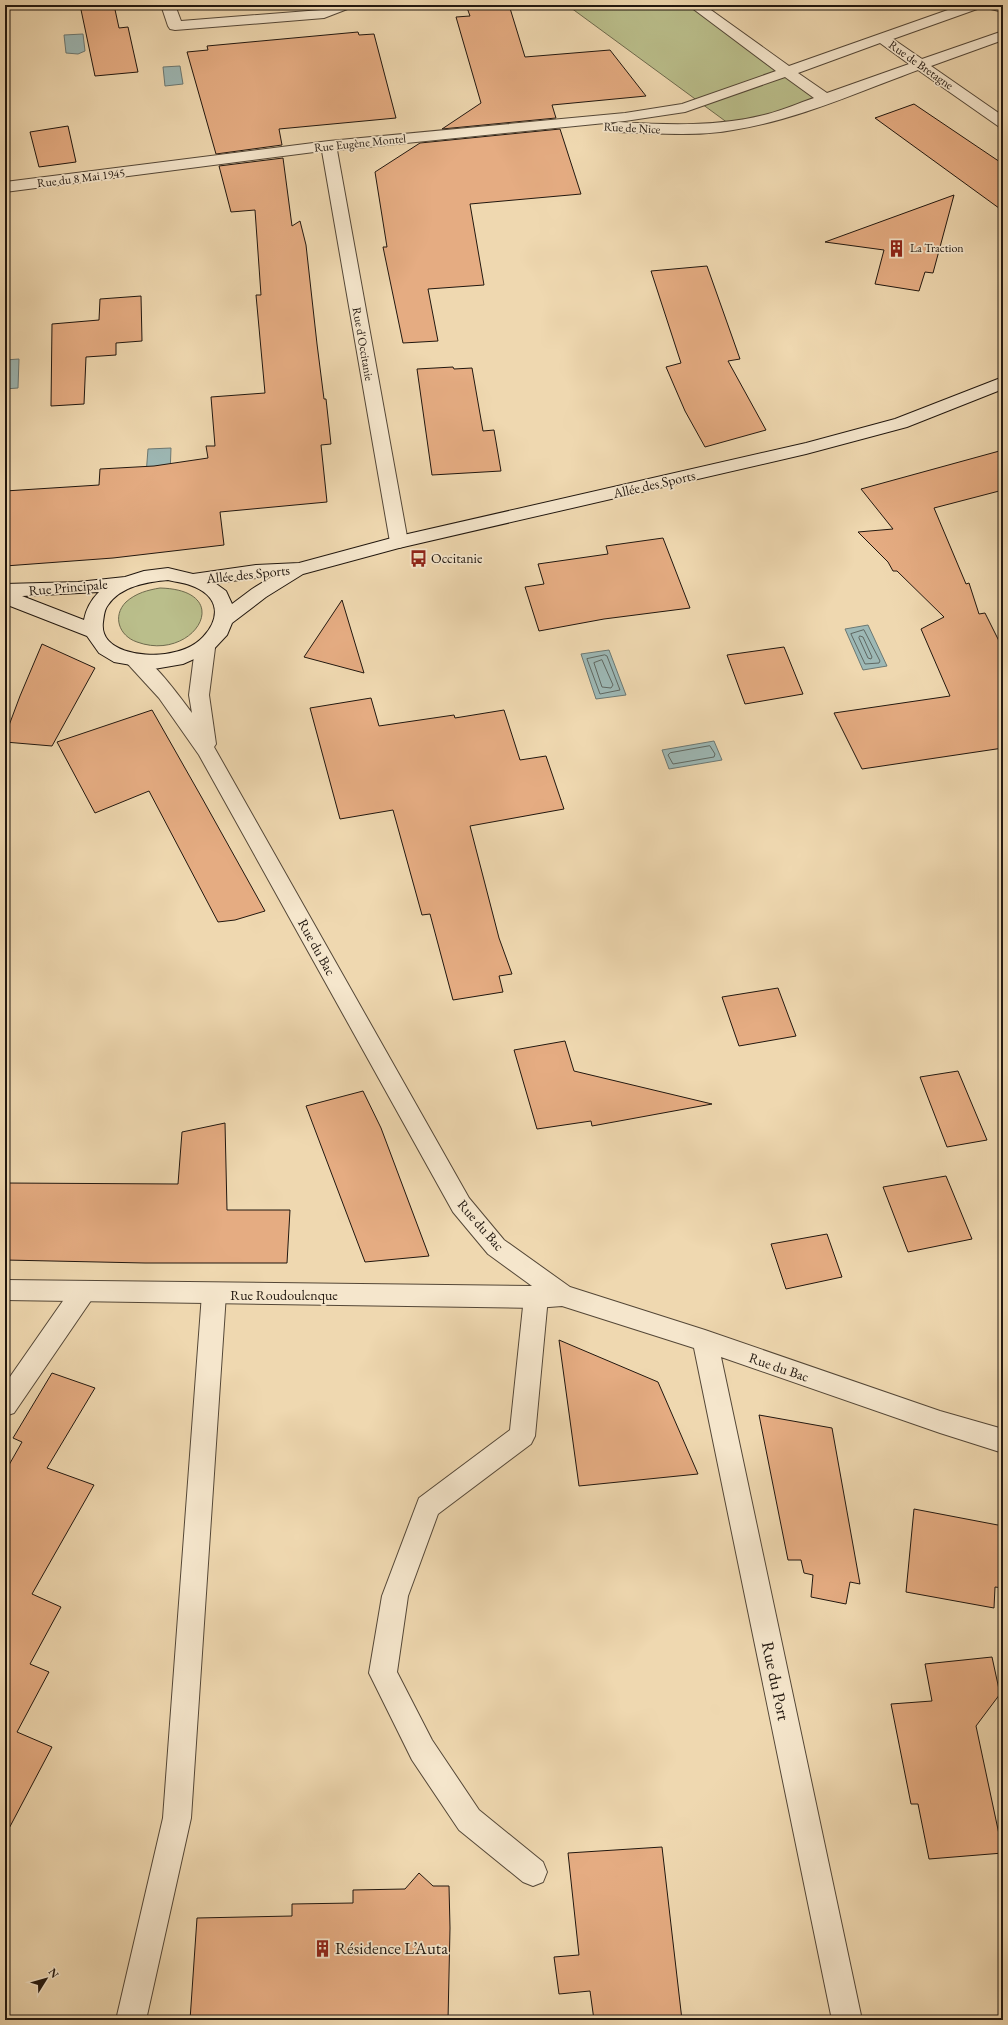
<svg xmlns="http://www.w3.org/2000/svg" width="1008" height="2025" font-family="'EB Garamond',serif">
  <rect width="100%" height="100%" fill="#efd8b0"/>
  <filter id="stains"><feTurbulence type="fractalNoise" baseFrequency=".005" numOctaves="4"/><feColorMatrix values="0 0 0 0 .2 0 0 0 0 .09 0 0 0 0 .02 0 0 0 .5 -.17"/></filter>
  <radialGradient id="worn" r=".72"><stop offset=".6" stop-color="#630" stop-opacity="0"/><stop offset="1" stop-color="#630" stop-opacity=".3"/></radialGradient>
  <path fill="#babe8b" stroke="#6e6a4d" d="M567,5H694L825,99L732,126Z
    M160,588C238,590 194,663 137,642C119,636 112,616 126,602C136,593 148,590 160,588Z"/>
  <path fill="#9db8b5" stroke="#6b7873" d="M83,34L85,51L78,54L66,53L64,35Z
    M180,66L183,84L165,86L163,67Z
    M19,359L18,388L5,389V360Z
    M171,448L170,475H146L148,449Z
    M868,625L887,666L863,670L845,629Z
    M609,650L626,695L596,699L581,654Z
    M714,741L722,760L669,769L662,750Z"/>
  <g fill="none" stroke-linecap="round" stroke-linejoin="round">
    <path stroke="#5f6862" stroke-width="1" d="M864,630L880,661L879,663L865,664L851,634Z
      M860,636L863,637L872,657L871,659L868,658L859,638Z
      M605,655L607,656L620,690L600,694L587,659Z
      M602,660L613,685L611,688L602,687L594,663Z
      M710,746L715,754L714,757L673,764L668,755L670,753Z"/>
  </g>
  <path fill="#e5ac82" stroke="#21170f" d="M80,5H114L119,28L128,27L138,72L95,76Z
    M466,5H509L525,57L610,50L646,96L552,105L556,118L442,129L481,103L456,17L470,16Z
    M358,32L359,35L374,34L396,118L279,129L282,145L216,154L187,52L208,50L207,46Z
    M914,104L1003,164V211L875,118Z
    M68,126L76,162L39,167L30,132Z
    M560,129L581,194L470,204L484,285L428,289L438,341L403,343L383,247H387L375,172L420,143Z
    M283,158L292,226L300,221L306,245L317,344L324,399H326L331,444L321,445L327,502L220,512L224,545L113,558L5,566V491L99,485L100,469L154,466L208,458L206,446H215L211,397L265,393L256,295H261L255,210L231,212L219,166Z
    M954,195L933,273L925,272L919,291L875,284L884,250L825,242Z
    M707,266L740,359L728,361L766,430L705,447L685,411L666,367L681,363L651,271Z
    M141,296L142,341L116,343V355L86,357L84,404L51,406L52,324L99,320L100,299Z
    M453,367L454,369L472,368L483,431L494,430L501,471L432,475L417,369Z
    M1003,450V490L934,508L966,584L969,583L979,614L985,613L1003,649V748L862,769L834,713L950,696L921,629L944,617L897,571H893L888,562L858,532L893,529L861,489Z
    M663,538L690,608L604,619L539,631L525,587L544,584L538,564L608,554L606,546Z
    M342,600L364,673L304,657Z
    M42,644L95,668L52,746L5,742V736L20,696Z
    M784,647L803,694L745,704L727,655Z
    M371,698L379,726L454,715L455,718L504,710L520,760L546,756L564,809L470,826L499,938L512,974L499,976L503,992L453,1000L430,914L422,915L393,810L340,819L310,708Z
    M152,710L202,798L265,911L235,920L218,922L149,791L95,813L57,742Z
    M778,988L796,1036L739,1046L722,997Z
    M565,1041L574,1071L712,1104L592,1126L591,1121L537,1129L514,1050Z
    M958,1071L987,1140L947,1147L920,1077Z
    M363,1091L381,1128L429,1256L365,1262L306,1106Z
    M225,1123L227,1210H290L287,1263H145L5,1260V1183L178,1184L182,1132Z
    M946,1176L972,1239L908,1252L883,1187Z
    M827,1234L842,1277L786,1289L771,1244Z
    M559,1340L658,1382L698,1474L579,1486Z
    M52,1373L95,1388L47,1468L94,1485L32,1594L61,1607L30,1664L49,1672L17,1732L52,1747L5,1836V1472L22,1442L13,1438Z
    M759,1415L832,1428L860,1584L850,1582L846,1604L811,1597L813,1575L804,1573L801,1560H788Z
    M914,1509L1003,1526V1588L995,1587L994,1608L906,1592Z
    M992,1657L1000,1694L976,1726L1003,1853L929,1859L918,1804H911L891,1704L932,1701L925,1664Z
    M662,1847L682,2020H594L590,1991L559,1994L554,1957L579,1955L568,1853Z
    M419,1873L433,1886H449L450,1928L448,2020H190L197,1918L292,1916V1904L353,1903V1890L405,1889Z"/>
  <g fill="none" stroke-linecap="round" stroke-linejoin="round">
    <defs>
      <path id="lane" d="M83,1282L92,1285L95,1292L92,1299L14,1413L5,1416V1384L74,1285Z
        M214,1283L223,1287L226,1294L191,1818L146,2020H116L163,1818L202,1294L205,1287Z
        M536,1286L545,1290L548,1297L535,1436L531,1444L438,1514L408,1596L397,1672L432,1740L479,1810L543,1862L547,1872L543,1882L533,1886L523,1882L459,1830L412,1760L369,1673L382,1596L419,1498L510,1430L524,1297L527,1290Z"/>
      <path id="street" d="M161,5H175L181,21L321,10L333,5H352L350,8L324,18L175,30L170,29L168,26Z
        M688,5H704L789,66L962,5H982L980,8L893,39L922,59L1003,31V40L931,66L1003,116V127L998,126L918,70C858,92 797,120 733,130C695,137 656,133 618,132L613,130L610,127L613,124L618,122C668,125 719,127 768,114C783,110 799,103 814,98L785,77L685,112L625,121L337,150L408,542L405,546L399,548L393,546L390,542L322,151L5,192V182L329,141L625,113L682,104L776,71ZM880,43L909,64L827,93L798,73Z
        M985,5H1003V12L987,8Z
        M205,641L212,643L215,648L209,695L216,744L214,747L469,1198L504,1240L570,1287L705,1330L940,1411L1003,1429V1453L940,1433L721,1357L862,2020H832L694,1348L562,1306L536,1308L5,1300V1280L532,1286L488,1254L453,1212L199,755L159,698L126,662L129,657C134,656 137,655 141,657C156,663 182,700 192,713L189,695L195,648L198,643Z"/>
      <path id="secondary" d="M1003,377V389L907,427L806,454L399,548L303,574L266,597L232,623L227,635L212,651L183,664L154,669L114,662L99,653L87,636L5,604V584L78,582L125,577L144,571L168,568L193,574L256,565L299,563L399,536L806,443L895,419ZM273,576L252,589L232,604L226,591L215,583ZM168,580C176,582 187,583 195,587C220,598 220,619 203,637C193,648 178,652 165,654C144,657 99,652 103,622C104,616 104,610 108,605C121,586 147,582 168,580ZM99,592C91,600 86,609 84,620L22,596Z"/>
    </defs>
    <use href="#lane" stroke="#544737" stroke-width="2"/>
    <use href="#street" stroke="#544737" stroke-width="2"/>
    <use href="#secondary" stroke="#21170f" stroke-width="2"/>
    <use href="#lane" fill="#f5e6cc" fill-rule="evenodd"/>
    <use href="#street" fill="#f5e6cc" fill-rule="evenodd"/>
    <use href="#secondary" fill="#f5e6cc" fill-rule="evenodd"/>
  </g>
  <defs>
    <symbol id="building-bare" viewBox="-9 -9 18 18"><path d="M-4-6H4V6H1V3H-1V6H-4ZM-2.5-4.3h1.7v1.8h-1.7ZM.8-4.3h1.7v1.8H.8ZM-2.5-1h1.7V.8h-1.7ZM.8-1h1.7V.8H.8Z" fill="#8f2418" stroke="#f5e6cc" stroke-width="2.5" paint-order="stroke"/></symbol>
    <symbol id="bus-bare" viewBox="-9 -9 18 18"><path d="M-5-6H5V4H4V6H2V4H-2V6H-4V4H-5ZM-3.5-4V0h7V-4ZM-3.5 1.2v1.5H-2V1.2ZM2 1.2v1.5H3.5V1.2Z" fill="#8f2418" stroke="#f5e6cc" stroke-width="2.5" paint-order="stroke"/></symbol>
  </defs>
  <g fill-rule="evenodd">
    <use href="#building-bare" x="884" y="236" width="25" height="25"/>
    <use href="#bus-bare" x="406" y="546" width="25" height="25"/>
    <use href="#building-bare" x="310" y="1936" width="25" height="25"/>
  </g>
  <g text-anchor="middle" stroke-width="3.5" stroke-linejoin="round" paint-order="stroke">
    <g font-size="12" fill="#21170f" stroke="#f5e6cc">
      <text transform="translate(921 65) rotate(35)" y="4">Rue de Bretagne</text>
      <text transform="translate(632 128) rotate(3)" y="4">Rue de Nice</text>
      <text transform="translate(360 143) rotate(-6)" y="4">Rue Eugène Montel</text>
      <text transform="translate(81 178) rotate(-7)" y="4">Rue du 8 Mai 1945</text>
      <text transform="translate(363 344) rotate(80)" y="4">Rue d'Occitanie</text>
    </g>
    <g font-size="12" fill="#21170f" stroke="#f5e6cc" text-anchor="start">
      <text x="910" y="252">La Traction</text>
    </g>
    <g font-size="14" fill="#21170f" stroke="#f5e6cc">
      <text transform="translate(654 484) rotate(-13)" y="5">Allée des Sports</text>
      <text transform="translate(248 574) rotate(-6)" y="5">Allée des Sports</text>
      <text transform="translate(68 587) rotate(-5)" y="5">Rue Principale</text>
      <text transform="translate(317 947) rotate(61)" y="5">Rue du Bac</text>
      <text transform="translate(481 1225) rotate(49)" y="5">Rue du Bac</text>
      <text x="284" y="1300">Rue Roudoulenque</text>
      <text transform="translate(779 1367) rotate(19)" y="5">Rue du Bac</text>
    </g>
    <g font-size="14" fill="#21170f" stroke="#f5e6cc" text-anchor="start">
      <text x="431" y="563">Occitanie</text>
    </g>
    <g font-size="17" fill="#21170f" stroke="#f5e6cc">
      <text transform="translate(776 1681) rotate(78)" y="6">Rue du Port</text>
    </g>
    <g font-size="17" fill="#21170f" stroke="#f5e6cc" text-anchor="start">
      <text x="335" y="1954">Résidence L’Auta</text>
    </g>
  </g>
  <rect width="1008" height="2025" fill="none" stroke="#efd8b0" stroke-width="20"/>
  <rect x="6" y="6" width="996" height="2013" fill="none" stroke="#21170f" stroke-width="2"/>
  <rect x="10" y="10" width="988" height="2005" fill="none" stroke="#21170f"/>
  <g transform="translate(46 1979) rotate(53)" stroke="#f5e6cc" stroke-width="3" paint-order="stroke">
  <path d="M0-3L7 15L0 10L-7 15Z" fill="#21170f"/>
  <text y="-6" font-size="11" font-weight="bold" text-anchor="middle" fill="#21170f">N</text>
  </g>
  <rect width="100%" height="100%" filter="url(#stains)"/>
  <rect width="100%" height="100%" fill="url(#worn)"/>
</svg>
